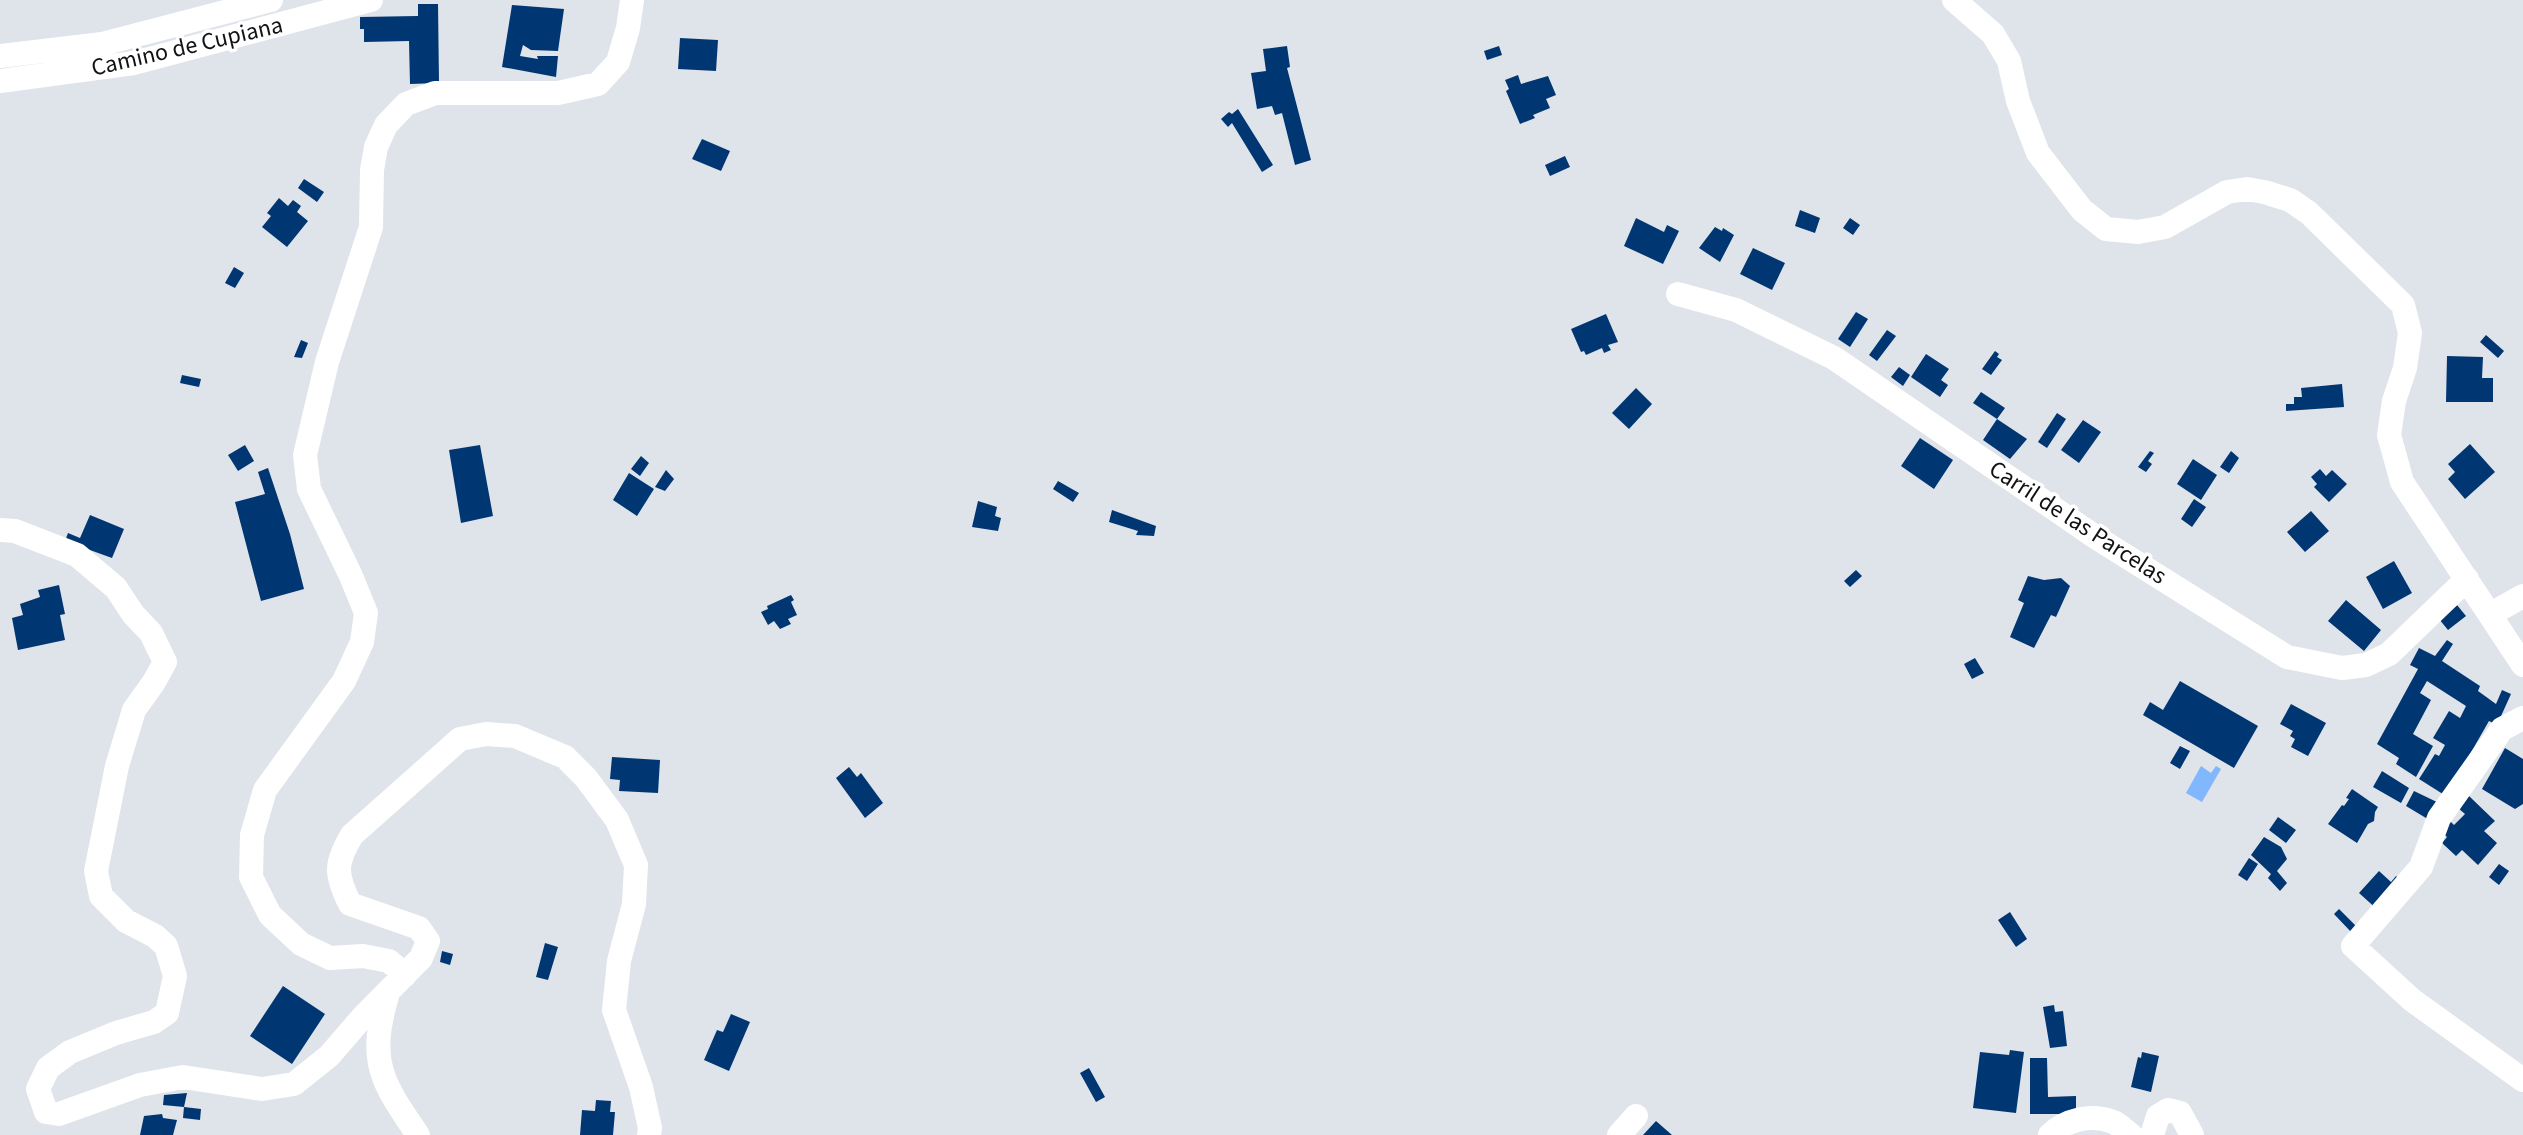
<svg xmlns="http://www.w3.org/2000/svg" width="2523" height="1135" font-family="'Source Sans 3',sans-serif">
  <rect width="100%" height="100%" fill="#dfe3ea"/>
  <path fill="#81b7fd" d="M2201,766L2211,773L2216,766L2221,769L2202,802L2186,793Z"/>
  <path fill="#003672" d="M418,4H438L439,83L410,84L409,41L364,42V29H360V17L418,16Z
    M512,5L564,9L558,51L531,50L523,45L520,56L538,59L537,56H558L556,77L502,67Z
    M680,38L718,40L716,71L678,69Z
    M1287,46L1290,67L1287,68L1311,160L1295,165L1282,113L1275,115L1272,106L1257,109L1251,73L1266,71L1263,49Z
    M1499,46L1502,55L1487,60L1484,51Z
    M1518,75L1521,84L1548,76L1556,95L1546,99L1550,108L1533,115L1535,118L1520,124L1506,91L1509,89L1505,80Z
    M1238,109L1273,165L1262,172L1232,123L1228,127L1221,119L1229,112L1232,114Z
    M702,139L730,151L721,171L692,159Z
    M1565,156L1570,167L1550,176L1545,165Z
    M304,179L324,192L317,202L298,188Z
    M279,198L288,206L293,200L301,206L297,212L308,221L287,247L262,227L271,216L267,213Z
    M1800,210L1820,218L1815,233L1795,226Z
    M1636,218L1664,232L1667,225L1679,231L1663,264L1624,246Z
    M1850,218L1860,225L1853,235L1843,228Z
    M1715,227L1722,231L1723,228L1734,235L1720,262L1699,248Z
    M1753,248L1785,263L1772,290L1740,274Z
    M234,267L244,273L235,288L225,283Z
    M1856,312L1868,319L1850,347L1838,339Z
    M1606,314L1618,342L1608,345L1611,350L1604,353L1602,348L1586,355L1584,351L1581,352L1571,329Z
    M1887,330L1896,336L1877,361L1869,355Z
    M2486,335L2504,351L2498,358L2480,342Z
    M301,340L308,343L302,358L294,357Z
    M1995,351L1999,354L1997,357L2002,360L1991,375L1982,369Z
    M1926,354L1949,369L1941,380L1948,385L1940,397L1911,377Z
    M2447,356L2483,357L2482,378H2493V402H2446Z
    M1899,367L1910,375L1903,386L1891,377Z
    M182,375L201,379L199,387L180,383Z
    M2342,384L2344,407L2286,411V404H2294V397H2302L2301,388Z
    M1636,388L1652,404L1629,429L1612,413Z
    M1981,392L2005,408L1997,419L1973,403Z
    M2057,413L2066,419L2047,448L2038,442Z
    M1997,419L2027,439L2010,459L1983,440Z
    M2083,420L2101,432L2079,463L2061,450Z
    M1920,438L1953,460L1934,489L1901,466Z
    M2470,444L2495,472L2465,499L2448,479L2455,472L2448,464Z
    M245,445L254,461L238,471L228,455Z
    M480,445L493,516L461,523L449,450Z
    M2150,451L2154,453L2148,461L2152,464L2146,472L2138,467Z
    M2231,451L2239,458L2229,473L2220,467Z
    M641,456L649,463L640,476L631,469Z
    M2193,459L2217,475L2201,500L2177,484Z
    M268,468L290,534L304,589L261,601L235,502L265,494L258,472Z
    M2320,469L2326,476L2332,470L2347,484L2329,502L2314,487L2317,484L2311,477Z
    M666,470L674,479L665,491L655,487Z
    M629,473L654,489L637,516L613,500Z
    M1058,481L1079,493L1073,502L1053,489Z
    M2194,499L2206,507L2192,527L2181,519Z
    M978,501L997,507L995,516L1001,518L998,531L972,527Z
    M1112,510L1156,526L1154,536L1136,535L1138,531L1109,522Z
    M2311,511L2329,531L2305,552L2287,532Z
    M90,515L124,529L112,558L65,541L68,533L80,538Z
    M2394,561L2412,593L2383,609L2366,577Z
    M1856,570L1862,576L1850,587L1844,581Z
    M2028,576L2044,580L2061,578L2070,586L2056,617L2051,615L2034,648L2010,637L2024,603L2018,600Z
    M59,585L65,614L60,615L65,640L18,650L12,618L23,615L20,604L40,597L38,590Z
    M791,595L794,600L791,602L797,615L788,619L791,624L780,629L774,621L768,625L761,612L768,609L767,606Z
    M2346,600L2381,630L2364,651L2328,621Z
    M2457,605L2466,616L2448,630L2439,619Z
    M2447,640L2453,644L2442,661L2480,686L2478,691L2496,704L2502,690L2511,694L2497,725L2489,721L2446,796L2419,779L2435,754L2439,756L2445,745L2433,738L2449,711L2460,718L2466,706L2427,681L2420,693L2431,700L2413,734L2433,746L2416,777L2396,764L2399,758L2377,744L2418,669L2410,665L2419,648L2435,656Z
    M1975,658L1984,673L1972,679L1964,664Z
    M2180,681L2258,726L2234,768L2143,715L2150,702L2163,710Z
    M2291,704L2326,723L2308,756L2291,747L2295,739L2290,736L2293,731L2280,724Z
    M2180,746L2190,751L2180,769L2170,763Z
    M2505,748L2523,759V804L2515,809L2482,789Z
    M612,757L660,760L658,793L619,791L620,780L610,779Z
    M849,767L857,777L861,773L883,803L865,818L836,778Z
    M2382,771L2409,788L2401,803L2373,787Z
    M2352,789L2378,807L2375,812L2374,821L2368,824L2357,843L2328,824L2342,805L2344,806L2349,799L2346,798Z
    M2414,791L2441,804L2431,821L2406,806Z
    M2469,796L2495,821L2484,831L2497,843L2478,865L2462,850L2456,856L2442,843L2447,837L2439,830L2448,819L2454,825L2465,814L2458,808Z
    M2278,817L2296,830L2286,843L2269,830Z
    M2264,837L2281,847L2287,859L2277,871L2287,883L2280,891L2268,878L2271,874L2251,855Z
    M2249,858L2258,864L2247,881L2238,875Z
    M2499,864L2509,871L2499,885L2489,877Z
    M2379,871L2391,882L2396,876L2404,883L2379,911L2359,893Z
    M2339,909L2357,927L2352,933L2334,914Z
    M2010,912L2027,939L2016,947L1998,920Z
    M545,943L558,947L548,980L536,977Z
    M442,951L453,954L450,965L440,962Z
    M283,986L325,1014L292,1064L250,1036Z
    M2054,1005L2055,1012L2063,1011L2067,1046L2050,1048L2043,1007Z
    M731,1014L750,1022L729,1071L704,1060L717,1030L723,1032Z
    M2010,1050L2024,1052L2016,1113L1973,1108L1980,1052L2009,1055Z
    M2142,1052L2159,1056L2151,1092L2131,1087L2138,1057L2141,1058Z
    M2030,1058H2047L2048,1097L2076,1096V1114H2030Z
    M1089,1068L1105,1097L1096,1102L1080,1073Z
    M187,1093L184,1107L163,1105L164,1095Z
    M596,1100L611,1101L610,1112H615L613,1135H580L582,1110L595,1111Z
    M184,1107L201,1109L200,1120L183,1118Z
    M162,1114L163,1118L177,1120L173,1135H140L144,1116Z
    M1656,1121L1672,1135H1643Z"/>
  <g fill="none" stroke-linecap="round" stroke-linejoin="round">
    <path stroke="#fff" stroke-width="24" d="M1954,0L1993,34L2009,61L2018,101L2038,153L2082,210L2106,229L2138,232L2165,227L2227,192L2247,189L2264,192L2290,200L2309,213L2403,305L2410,333L2405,368L2394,401L2389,435L2402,482L2523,665
      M0,56L102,44L271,0
      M0,81L134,63L371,0
      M1678,294L1736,310L1834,358L2097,538L2287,657L2342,668L2366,665L2389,654L2467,579
      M0,530L15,531L77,555L116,588L133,614L151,633L165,662L154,682L134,710L117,766L96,871L101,896L126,921L155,936L166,946L175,976L167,1013L154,1022L116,1033L70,1052L48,1068L38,1089L46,1112L59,1114L140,1085L183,1077L262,1089L294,1084L329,1056L361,1019L421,958L428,941L419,928L350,904C335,874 335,863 352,835L460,739L486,734L515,736L565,757L586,778L617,820L636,865L634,904L619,961L614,1010L641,1087L650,1128L649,1135
      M2491,614L2523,596
      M2523,718L2502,729L2439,818L2421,867L2353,946L2412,1000L2523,1080
      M405,975L389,961L363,956L330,958L301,944L270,915L251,877L252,835L265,790L344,681L362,642L366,613L351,576L309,489L305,455L327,362L371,227L372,170L376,147L386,125L406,104L435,93H558L598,84L618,62L628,28L632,0
      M387,996C368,1062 381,1081 418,1135
      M1619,1135L1636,1116
      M2050,1135C2065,1120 2092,1113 2113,1122C2119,1124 2125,1131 2131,1135
      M2152,1135L2158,1116L2168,1110L2180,1113L2192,1135"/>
  </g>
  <g text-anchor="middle" stroke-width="7" stroke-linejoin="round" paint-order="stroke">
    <g font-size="24" fill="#111214" stroke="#fff">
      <text transform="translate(187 46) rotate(-13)" y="8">Camino de Cupiana</text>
      <text transform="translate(2078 522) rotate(33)" y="8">Carril de las Parcelas</text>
    </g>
  </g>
</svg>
